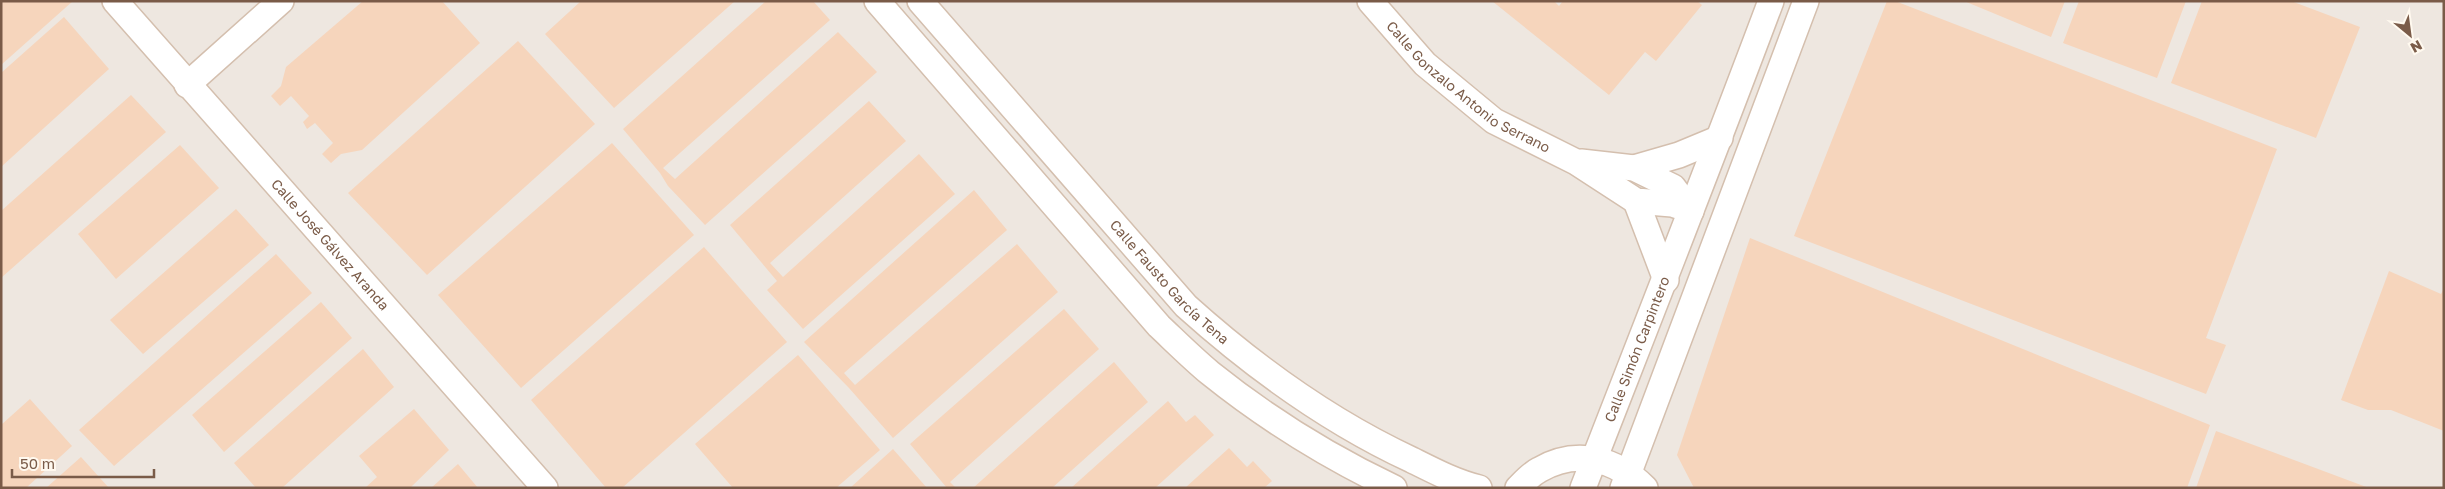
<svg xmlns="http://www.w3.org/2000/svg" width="2445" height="489" font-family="'Golos Text',sans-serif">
  <rect width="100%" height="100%" fill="#fef6e6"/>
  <path fill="#eee7e0" d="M1,1H2444V488H1Z"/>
  <path fill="#f6d5bc" d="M1,1H73L1,65Z
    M363,1H442L480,43L362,150L341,154L331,163L322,154L333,143L315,123L307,129L303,122L309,116L291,96L280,106L271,96L281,86L286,67Z
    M581,1H735L614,108L545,34Z
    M766,1H813L830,20L663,168L675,179L838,32L877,72L705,225L668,186L660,173L623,129Z
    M1492,1H1554L1559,6L1563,1H1697L1702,5L1656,61L1645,52L1609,95Z
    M1887,1H1895L2277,149L2206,338L2226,345L2206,394L1794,236Z
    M1964,1H2065L2051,37Z
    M2079,1H2186L2157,78L2063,43Z
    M2202,1H2291L2360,27L2316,138L2171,83Z
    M64,17L109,69L1,167V73Z
    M518,41L595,124L427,275L348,193Z
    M131,95L166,132L1,278V211Z
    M869,101L906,141L770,263L783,277L919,154L955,194L803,329L767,290L777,281L730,225Z
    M612,143L694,235L521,388L438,295Z
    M180,145L219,188L116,279L78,234Z
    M974,190L1007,230L844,373L855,385L1017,244L1058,292L893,438L849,388L804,342Z
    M236,209L269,245L143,354L110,320Z
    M1750,238L2210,425L2187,488H1694L1677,455Z
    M704,247L787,342L622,488H606L531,400Z
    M276,254L312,293L114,466L79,430Z
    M2389,271L2441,294L2444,288V431L2391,410H2368L2341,400Z
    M321,302L352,338L224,452L192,415Z
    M1064,309L1099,349L950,482L956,488H947L910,444Z
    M363,349L394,387L282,488H256L234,463Z
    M798,355L880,450L836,488H733L695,444Z
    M1114,362L1148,402L1052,488H973Z
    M30,399L72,446L26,488H1V425Z
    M1168,401L1186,422L1195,415L1214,435L1155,488H1071Z
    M414,409L449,450L410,488H365L377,477L359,456Z
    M2216,431L2369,488H2196Z
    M1229,448L1247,467L1253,461L1272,481L1264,488H1185Z
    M893,449L927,488H850Z
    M81,457L109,488H46Z
    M458,464L478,488H431Z"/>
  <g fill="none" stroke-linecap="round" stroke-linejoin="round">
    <defs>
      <g id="minor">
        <path id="s1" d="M115,1L545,488"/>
        <path d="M877,1L1159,326C1176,342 1192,358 1210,373C1266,418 1329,457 1394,488"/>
        <path id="s2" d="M920,1L1186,306C1255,368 1328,421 1412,460C1434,471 1455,482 1479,488"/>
        <path id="s3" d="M1370,1L1425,64L1494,121L1576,162L1636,201L1672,204L1690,210"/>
        <path d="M187,85L281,1"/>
        <path d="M1581,162L1634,168L1673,187L1691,211"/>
        <path d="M1634,168L1679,155L1720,138"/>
        <path d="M1636,201L1666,280"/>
        <path d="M1518,488C1524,482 1531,474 1539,470C1577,448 1616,459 1645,488"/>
        <path id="s4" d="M1583,488C1646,326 1710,164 1771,1"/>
        <path d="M1623,488L1806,1"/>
      </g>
    </defs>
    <use href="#minor" stroke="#d4bfae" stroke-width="28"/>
    <use href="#minor" stroke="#fff" stroke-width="25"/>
  </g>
  <g text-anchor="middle" stroke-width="4.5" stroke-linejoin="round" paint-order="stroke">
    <g font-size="14" fill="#7a5b48" stroke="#fff9ef">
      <text dy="5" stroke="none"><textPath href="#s3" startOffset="132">Calle Gonzalo Antonio Serrano</textPath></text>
      <text dy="5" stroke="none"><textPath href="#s1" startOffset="325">Calle José Gálvez Aranda</textPath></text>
      <text dy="5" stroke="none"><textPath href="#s2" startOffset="376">Calle Fausto García Tena</textPath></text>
      <text dy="5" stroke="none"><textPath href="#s4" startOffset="149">Calle Simón Carpintero</textPath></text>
    </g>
  </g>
  <rect width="2445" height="489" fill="none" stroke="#7a5b48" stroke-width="5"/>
  <g transform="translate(2410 35) rotate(151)" stroke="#fff9ef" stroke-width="4" paint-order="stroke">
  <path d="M0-4L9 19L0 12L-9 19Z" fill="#7a5b48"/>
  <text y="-8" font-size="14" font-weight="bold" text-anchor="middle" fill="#7a5b48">N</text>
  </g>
  <path d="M12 469v8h142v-8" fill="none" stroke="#7a5b48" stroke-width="2.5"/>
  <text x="20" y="469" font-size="15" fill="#7a5b48" stroke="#fff9ef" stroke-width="4" paint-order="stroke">50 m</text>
</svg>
